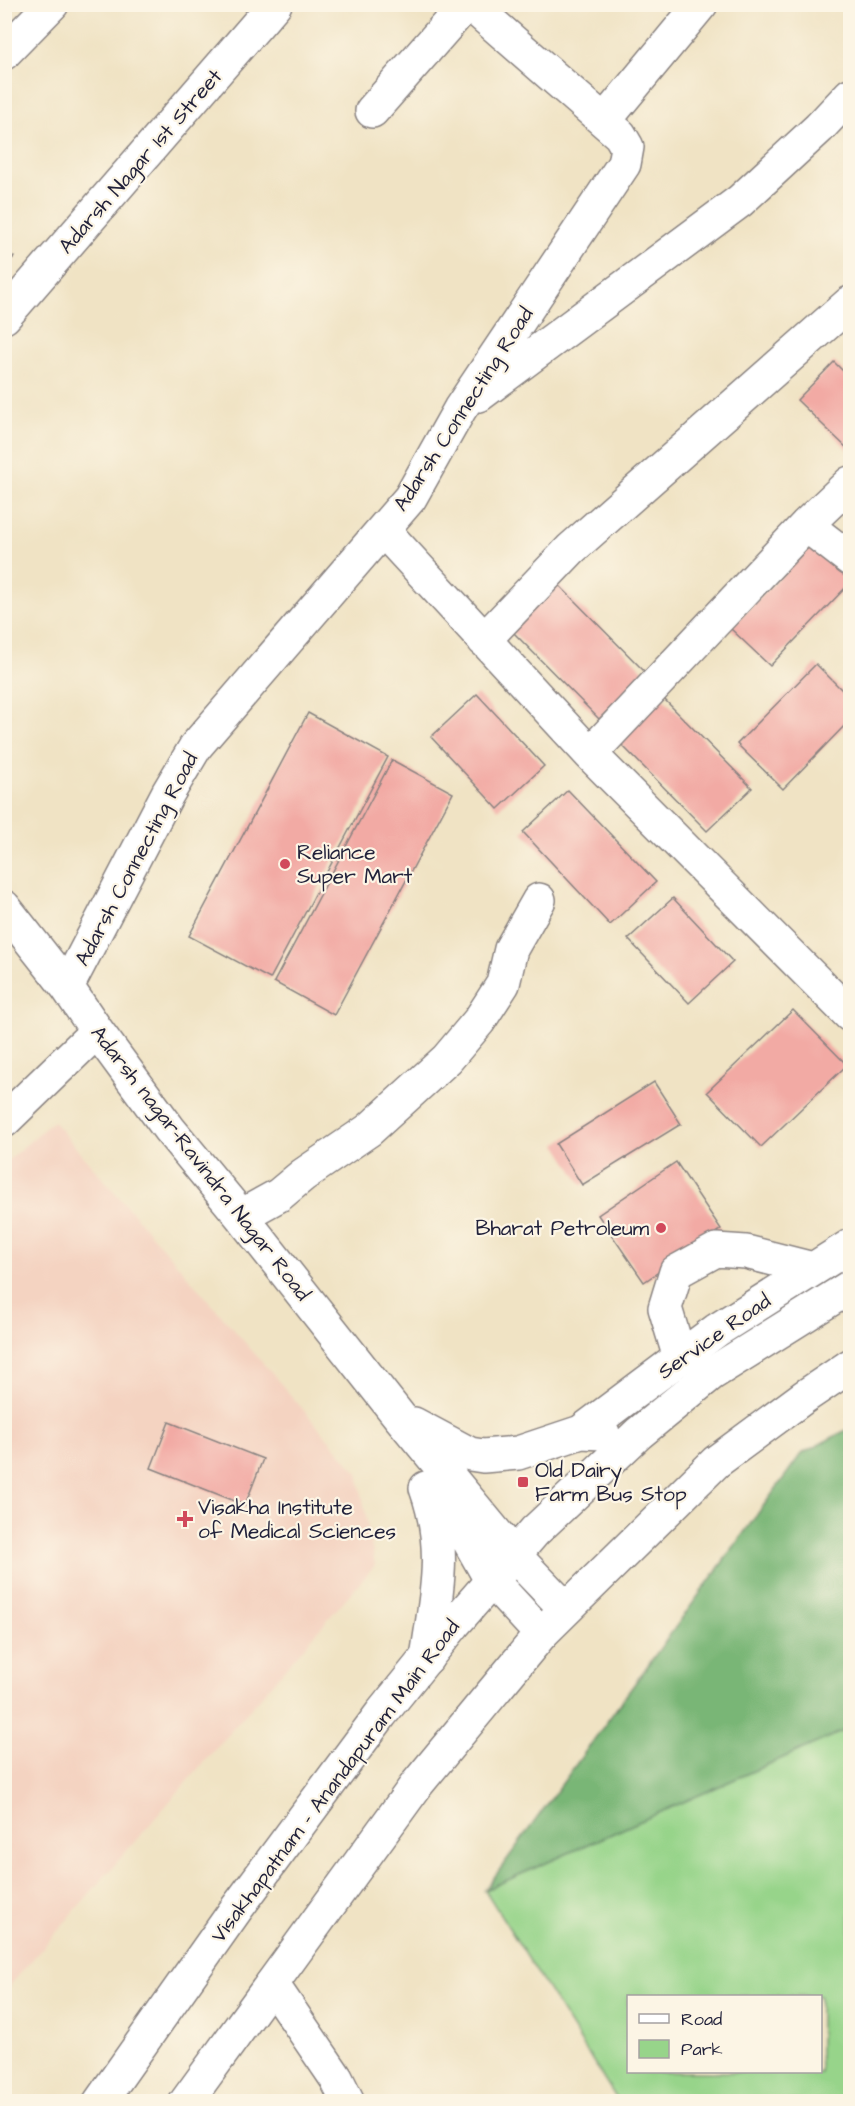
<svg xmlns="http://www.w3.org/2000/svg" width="855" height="2106" font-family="'Architects Daughter',sans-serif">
  <rect width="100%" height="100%" fill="#fcf5e5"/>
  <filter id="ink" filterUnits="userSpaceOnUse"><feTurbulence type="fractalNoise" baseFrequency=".0167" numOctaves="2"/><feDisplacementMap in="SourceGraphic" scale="12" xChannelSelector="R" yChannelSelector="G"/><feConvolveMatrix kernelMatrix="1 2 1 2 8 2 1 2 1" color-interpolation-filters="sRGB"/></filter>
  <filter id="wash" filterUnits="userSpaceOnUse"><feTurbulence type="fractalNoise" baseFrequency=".008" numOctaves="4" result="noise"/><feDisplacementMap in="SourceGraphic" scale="24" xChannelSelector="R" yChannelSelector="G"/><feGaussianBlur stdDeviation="1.35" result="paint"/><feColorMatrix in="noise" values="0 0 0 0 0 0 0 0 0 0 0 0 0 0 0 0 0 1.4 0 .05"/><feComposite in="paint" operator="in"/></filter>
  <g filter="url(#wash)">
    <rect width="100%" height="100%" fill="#f0e3c4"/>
    <path fill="#f4d3c1" d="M53,1121L358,1473L375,1565L5,1991V1163Z"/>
    <path fill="#97d48a" stroke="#5c7b62" stroke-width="1.5" fill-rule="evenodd" d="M850,1728V2101H618L485,1890ZM628,1996H820V2072H628Z"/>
    <path fill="#79b676" stroke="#4e6c58" stroke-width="1.5" d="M850,1428V1728L485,1890L801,1454Z"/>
    <g id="blocks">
      <path fill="#f2aaa4" d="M4,248L14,257L4,267Z
        M834,362L850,378V451L797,400Z
        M817,539L850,571V583L770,666L730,628Z
        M558,584L646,673L599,719L511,630Z
        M816,664L850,698V720L783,789L737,744Z
        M477,694L544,766L498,809L431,737Z
        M661,696L752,788L707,831L617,740Z
        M308,713L388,757L270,979L189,936Z
        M392,760L453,793L334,1015L274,982Z
        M568,790L656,882L610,925L523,832Z
        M673,898L733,962L689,1003L628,939Z
        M793,1010L847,1065L761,1147L707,1092Z
        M654,1082L681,1124L582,1185L556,1144Z
        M676,1162L721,1229L644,1282L598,1215Z
        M169,1422L263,1459L245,1505L151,1468Z"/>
    </g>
  </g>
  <g filter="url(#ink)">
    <use href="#blocks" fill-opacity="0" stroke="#898280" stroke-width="1.5"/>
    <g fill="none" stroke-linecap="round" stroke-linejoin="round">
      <defs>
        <path id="minor" d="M4,53L52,4
          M372,111L466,4
          M605,120L701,4
          M4,317L275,4
          M479,395L740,201L819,128L850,95
          M806,525L850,559
          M383,530L590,754L850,1015
          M484,640L571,549L850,303
          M590,754L806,525L850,483
          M4,907L67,987L97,1031L169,1129L241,1216L399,1416L514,1555L565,1608
          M67,987L168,793L196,746L410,498L460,409L624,164L627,147L620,135L470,4
          M4,1121L97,1031
          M241,1216L279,1195L303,1175L369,1130L447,1059L479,1021L503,984L511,949L539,900
          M680,1358L665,1308L676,1272L716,1250L746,1252L813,1269
          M414,1424L470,1454L483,1456L518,1453L581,1432L603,1433
          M581,1432L717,1330L850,1246
          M426,1488C448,1549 436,1596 427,1658
          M441,1491L491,1580L541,1634
          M272,1984L336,2078L348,2102"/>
        <path id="major" d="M100,2102L237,1908L381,1714L454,1624L535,1531L639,1433L711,1374L850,1287
          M186,2102L417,1784L541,1634L716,1462L804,1397L850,1366"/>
      </defs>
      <use href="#minor" stroke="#898280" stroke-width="36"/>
      <use href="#major" stroke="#898280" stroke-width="36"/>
      <use href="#minor" stroke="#fff" stroke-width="33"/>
      <use href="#major" stroke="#fff" stroke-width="33"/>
    </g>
  </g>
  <g fill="#d1495b" stroke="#fcf5e5" stroke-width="2">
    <circle cx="285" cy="864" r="6"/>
    <circle cx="661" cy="1228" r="6"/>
    <rect x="517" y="1476" width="12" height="12" rx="3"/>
    <path d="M182 1510h6v6h6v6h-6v6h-6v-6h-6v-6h6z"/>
  </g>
  <g text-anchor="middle" stroke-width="4.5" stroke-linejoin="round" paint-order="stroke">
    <g font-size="21" fill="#22223b" stroke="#fcf5e5">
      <text transform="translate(140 161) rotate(-49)" y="7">Adarsh Nagar 1st Street</text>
      <text transform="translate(463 409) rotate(-57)" y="7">Adarsh Connecting Road</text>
      <text transform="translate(136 859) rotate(-62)" y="7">Adarsh Connecting Road</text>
      <text transform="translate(201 1163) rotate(52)" y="7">Adarsh nagar-Ravindra Nagar Road</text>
      <text transform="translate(714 1336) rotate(-35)" y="7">Service Road</text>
      <text transform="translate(335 1781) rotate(-53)" y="7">Visakhapatnam - Anandapuram Main Road</text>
    </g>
    <g font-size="21" fill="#22223b" stroke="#fcf5e5" text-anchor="start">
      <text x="297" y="859">Reliance<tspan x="297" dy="24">Super Mart</tspan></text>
      <text x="649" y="1235" text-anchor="end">Bharat Petroleum</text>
      <text x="535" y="1477">Old Dairy<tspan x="535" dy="24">Farm Bus Stop</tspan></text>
      <text x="198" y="1514">Visakha Institute<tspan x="198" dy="24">of Medical Sciences</tspan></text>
    </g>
  </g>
  <rect width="855" height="2106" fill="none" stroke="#fcf5e5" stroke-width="24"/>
  <rect x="627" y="1995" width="195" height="78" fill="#fcf5e5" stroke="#a5a1a1" stroke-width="1.5"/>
  <rect x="639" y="2014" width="30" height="9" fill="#ffffff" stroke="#a5a1a1" stroke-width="1.5"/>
  <text x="681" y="2025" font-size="18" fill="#22223b">Road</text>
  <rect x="639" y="2040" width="30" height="18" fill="#97d48a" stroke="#a5a1a1" stroke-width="1.5"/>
  <text x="681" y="2055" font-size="18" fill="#22223b">Park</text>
</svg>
